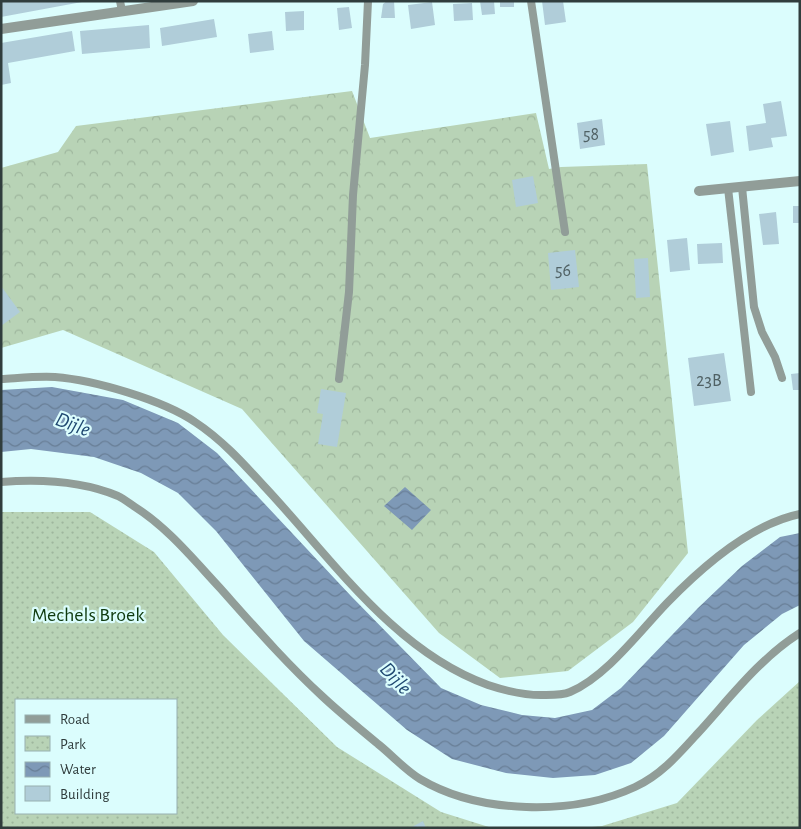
<svg xmlns="http://www.w3.org/2000/svg" width="801" height="829" font-family="'Alegreya Sans',sans-serif">
  <defs>
    <pattern id="forest-crowns" width="20" height="18" patternUnits="userSpaceOnUse" patternTransform="scale(1.25)"><rect width="20" height="18" fill="#b8d3b6"/><path d="M2 6a3 3 0 1 1 6 0M12 15a3 3 0 1 1 6 0" fill="none" stroke="#9eb69d"/></pattern>
    <pattern id="park-dots" width="8" height="8" patternUnits="userSpaceOnUse" patternTransform="scale(1.25)"><rect width="8" height="8" fill="#b8d3b6"/><path d="M2 2h.1M6 6h.1" fill="none" stroke="#9eb69d" stroke-width="1.8" stroke-linecap="round"/></pattern>
    <pattern id="water-waves" width="16" height="10" patternUnits="userSpaceOnUse" patternTransform="scale(1.25)"><rect width="16" height="10" fill="#7e99b7"/><path d="M0 5q4-4 8 0t8 0" fill="none" stroke="#687e96"/></pattern>
  </defs>
  <rect width="100%" height="100%" fill="#dbfdfd"/>
  <path fill="url(#forest-crowns)" d="M352,91L370,138L536,113L549,169L561,167L647,164L688,553L633,622L568,671L500,678L439,633L242,409L63,330L1,348V168L58,152L76,126Z"/>
  <path fill="url(#park-dots)" fill-rule="evenodd" d="M1,512H90L154,552L223,635L337,747L441,812L492,828H1ZM16,700H176V813H16Z
    M800,681V828H582L602,826L677,803L757,720Z"/>
  <path fill="url(#water-waves)" d="M52,387L123,400L178,423L217,453L351,596L441,688L481,705L522,715L555,718L592,710L621,688L698,608L742,566L780,537L800,533V605L782,614L744,645L664,736L631,763L595,775L553,778L506,773L452,759L407,730L304,641L216,531L178,493L141,473L94,457L31,449L1,452V390Z
    M405,487L431,510L412,530L384,506Z"/>
  <path fill="#b0cdd9" d="M1,1H82V2L1,17Z
    M387,1H394L395,18H381L383,4Z
    M480,1H494L495,14L482,15Z
    M500,1H514V7H500Z
    M542,1H563L566,22L545,25Z
    M432,2L435,25L411,29L408,5Z
    M472,3L473,20L454,21L453,4Z
    M349,7L352,28L339,30L337,8Z
    M304,11V30L286,31L285,12Z
    M214,19L217,37L162,46L160,28Z
    M149,25L150,48L82,54L80,31Z
    M72,31L75,51L8,63L11,83L1,85V43Z
    M272,31L274,50L250,53L248,34Z
    M781,101L787,136L771,138L773,147L749,151L746,126L766,123L763,104Z
    M602,119L605,145L580,149L577,123Z
    M730,121L734,152L711,156L706,124Z
    M533,176L538,203L516,207L512,180Z
    M793,206H800V223H793Z
    M776,212L779,244L763,245L759,214Z
    M687,238L690,270L670,272L667,240Z
    M722,243L723,263L698,264L697,244Z
    M575,250L579,287L551,290L548,253Z
    M648,258L650,297L636,298L634,259Z
    M1,286L20,312L1,326Z
    M724,353L731,401L694,406L688,358Z
    M800,373V390H793L791,374Z
    M321,389L346,393L337,447L318,444L323,414L317,413Z
    M423,821L426,828H410Z"/>
  <g fill="none" stroke-linecap="round" stroke-linejoin="round">
    <path stroke="#919d98" stroke-width="8" d="M120,1L122,11
      M531,1L565,232
      M742,187L754,307L762,332L775,357L782,378
      M728,188L751,392
      M1,379C19,378 38,376 55,377C94,380 163,400 195,422C221,439 242,462 263,485C330,556 393,651 488,685C506,691 526,696 546,695C553,695 563,695 570,692C606,677 640,631 667,603C701,568 751,524 800,514
      M339,379L349,292L353,195L365,65L368,1
      M1,482C39,479 82,481 118,496C124,499 129,503 135,507C168,528 193,559 220,588C253,625 285,662 322,696C340,713 359,728 378,744C392,755 405,770 420,779C479,814 573,816 635,787C661,775 679,754 698,733C730,698 759,659 800,633"/>
    <path stroke="#919d98" stroke-width="10" d="M1,29L193,1
      M699,191L800,181"/>
  </g>
  <g text-anchor="middle" stroke-width="4.5" stroke-linejoin="round" paint-order="stroke">
    <g font-size="18" fill="#506164">
      <text x="591" y="140">58</text>
      <text x="563" y="276">56</text>
      <text x="709" y="386">23B</text>
    </g>
    <g font-size="20" fill="#0f3a0f" stroke="#dbfdfd">
      <text x="88" y="621">Mechels Broek</text>
    </g>
    <g font-size="21" font-style="italic" fill="#1f4871" stroke="#dbfdfd">
      <text transform="translate(73 424) rotate(21)" y="7">Dijle</text>
      <text transform="translate(396 678) rotate(47)" y="7">Dijle</text>
    </g>
  </g>
  <rect width="801" height="829" fill="none" stroke="#303d3d" stroke-width="5"/>
  <rect x="15" y="699" width="162" height="115" fill="#dbfdfd" stroke="#97b0b0"/>
  <rect x="25" y="715" width="25" height="8" fill="#919d98" stroke="#97b0b0"/>
  <text x="60" y="724" font-size="15" fill="#303d3d">Road</text>
  <rect x="25" y="736" width="25" height="15" fill="url(#park-dots)" stroke="#97b0b0"/>
  <text x="60" y="749" font-size="15" fill="#303d3d">Park</text>
  <rect x="25" y="762" width="25" height="15" fill="url(#water-waves)" stroke="#97b0b0"/>
  <text x="60" y="774" font-size="15" fill="#303d3d">Water</text>
  <rect x="25" y="786" width="25" height="15" fill="#b0cdd9" stroke="#97b0b0"/>
  <text x="60" y="799" font-size="15" fill="#303d3d">Building</text>
</svg>
